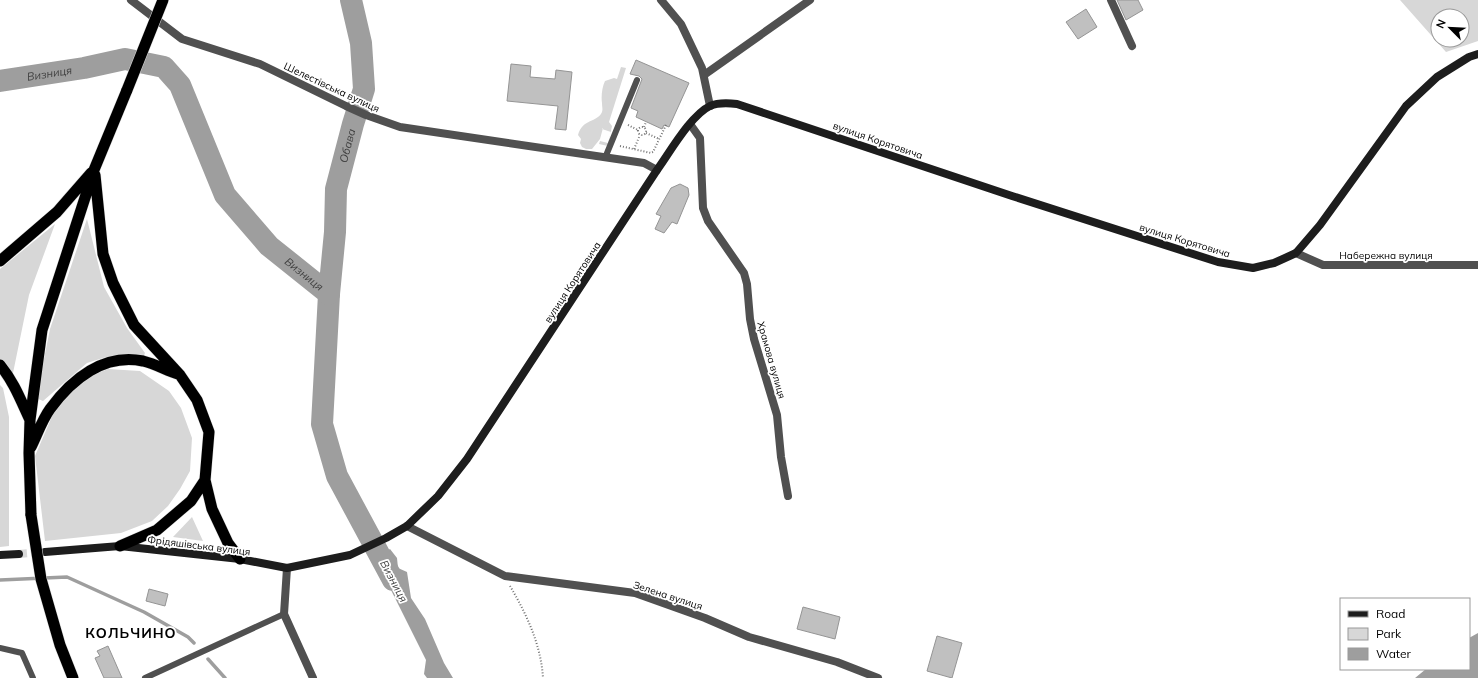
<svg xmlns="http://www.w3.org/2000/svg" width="1478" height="678" font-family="Mulish,sans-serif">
  <rect width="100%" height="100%" fill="#fff"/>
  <path fill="#d7d7d7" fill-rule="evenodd" d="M1400,0H1478V41L1446,52ZM1438,16H1462V40H1438Z
    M621,67L626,68L609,122L612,126L608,146L599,144L600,141L608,143L611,132L602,129L603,128L600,139L592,149H586L582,147L580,143L581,139L578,135C583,118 597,123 602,112C603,109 602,107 602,103C601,97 602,87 605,81L614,78L617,79Z
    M87,219L104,287L127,328L145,353L143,358L106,357L87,363L43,401L36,398L50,329Z
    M55,224L29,295L13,373L0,360V269Z
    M108,369L140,371L169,391L181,408L192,438L190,471L180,489L168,506L152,521L121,533L45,541L35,456L53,414L71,391L90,376Z
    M0,385L3,388L9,417V546L0,547Z
    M192,517L203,541L173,537Z"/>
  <path fill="#9e9e9e" d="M390,549L397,558L398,568L407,572L411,598L425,619L444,663L453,678H427L424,674L426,660L375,558Z
    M1478,633V678H1415L1426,669H1469V638Z"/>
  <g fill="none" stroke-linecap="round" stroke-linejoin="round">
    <path stroke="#9e9e9e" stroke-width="3.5" d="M0,580L67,577L144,612L188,637L194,643
      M208,659L225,678"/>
    <g stroke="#9e9e9e" stroke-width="22">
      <path id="s1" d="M0,81L84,68L125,59L164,67L180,85L225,195L269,246L329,294L322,424L337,476L393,580"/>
      <path id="s2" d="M329,294L335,232L336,189L353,124L364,89L361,43L351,0"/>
    </g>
  </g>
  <path fill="#c0c0c0" stroke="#949494" d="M1117,0H1138L1143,10L1126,20Z
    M1086,9L1097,27L1078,39L1066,22Z
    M636,60L689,83L669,127L664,125L662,129L636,117L638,111L631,108L642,79L639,76L630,74Z
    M511,64L531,66L530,77L555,79L556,70L572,72L566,130L555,129L558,106L507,101Z
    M680,184L688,188L689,195L677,224L672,222L664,233L655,229L661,216L656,214L671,188Z
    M149,589L168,594L165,606L146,601Z
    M803,607L840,617L835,639L797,629Z
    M937,636L962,643L952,678L927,671Z
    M108,646L122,678H104L95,658L100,656L97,651Z"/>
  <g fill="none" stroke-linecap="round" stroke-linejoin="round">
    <path stroke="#d9d9d9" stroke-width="8" stroke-dasharray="8 4" stroke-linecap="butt" d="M19,554L42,552"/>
    <defs>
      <path id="trunk" d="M95,175L103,254L113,283L134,325L180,375L197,400L209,432L205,480L212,509L228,543L240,559
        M0,261L57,212L91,173
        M0,365C14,382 21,401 30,420
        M31,447C37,435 42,420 50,409C72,379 104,353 143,361C155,364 166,370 178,374
        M31,515L29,453L30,420L42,330L94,170L127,90
        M120,546L157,530L191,501L205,480"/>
    </defs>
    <use href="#trunk" stroke="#dbdbdb" stroke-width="12"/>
    <path stroke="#727272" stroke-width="2" stroke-dasharray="1 2" stroke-linecap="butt" d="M628,125L638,130
      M638 131a4 4 0 1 1 8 0a4 4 0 1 1-8 0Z
      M644,127L646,122
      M646,133L659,139
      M620,146L651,153L653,152L666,125
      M634,149L640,135
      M510,586C527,615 541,645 543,678"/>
    <path stroke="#505050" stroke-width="6" d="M605,158L637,80
      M0,648L22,653L33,678
      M145,678L284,614"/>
    <path stroke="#505050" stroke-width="8" d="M131,0L182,39L260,64L346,106L366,115L400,127L644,163L657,170
      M661,0L681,24L702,68L710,106
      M1111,0L1132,46
      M704,75L810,0
      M690,124L700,138L703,208L708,221L744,273L747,284L750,319L754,339L777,415L781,457L788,496
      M1296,253L1323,265H1478
      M407,526L505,576L635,593L705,618L749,637L837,662L878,678
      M287,568L284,614L313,678"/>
    <path stroke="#1d1d1d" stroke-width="8" d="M45,552L120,546L240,559L287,568L350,555L386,538L407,526L438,496L467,459L657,170C670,152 691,115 710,106C719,102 729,103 737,104L1012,196L1218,262L1253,268L1274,263L1296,253L1320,225L1406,106L1437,77L1469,57L1478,54
      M0,555L19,554"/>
    <use href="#trunk" stroke="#000" stroke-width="11"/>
    <defs>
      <path id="trunk-bridge" d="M127,90L163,0
        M31,515L41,579L60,645L73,678"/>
    </defs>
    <use href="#trunk-bridge" stroke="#dbdbdb" stroke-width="12" stroke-linecap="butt"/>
    <use href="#trunk-bridge" stroke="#000" stroke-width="11"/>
  </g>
  <g text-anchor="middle" stroke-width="3.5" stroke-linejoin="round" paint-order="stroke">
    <g font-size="10" fill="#000" stroke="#fff">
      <text transform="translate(332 87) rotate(25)" y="4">Шелестівська вулиця</text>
      <text transform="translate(878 140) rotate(19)" y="4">вулиця Корятовича</text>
      <text transform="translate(1185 240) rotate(17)" y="4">вулиця Корятовича</text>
      <text x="1386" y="259">Набережна вулиця</text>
      <text transform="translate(572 282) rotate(-57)" y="4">вулиця Корятовича</text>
      <text transform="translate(772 360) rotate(74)" y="4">Храмова вулиця</text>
      <text transform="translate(199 545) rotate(7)" y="4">Фрідяшівська вулиця</text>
      <text transform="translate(668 595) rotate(18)" y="4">Зелена вулиця</text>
    </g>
    <g font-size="11" font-style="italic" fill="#3f3f3f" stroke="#fff">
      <text dy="4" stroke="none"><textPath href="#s1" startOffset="50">Визниця</textPath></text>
      <text dy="4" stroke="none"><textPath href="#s2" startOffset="150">Обава</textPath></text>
      <text dy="4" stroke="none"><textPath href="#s1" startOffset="422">Визниця</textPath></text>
      <text transform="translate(394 581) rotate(62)" y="4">Визниця</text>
    </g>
    <g font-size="14" font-weight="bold" letter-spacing="1" fill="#000" stroke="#fff">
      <text x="131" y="638">КОЛЬЧИНО</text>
    </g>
  </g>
  <rect x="1340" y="598" width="130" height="72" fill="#ffffff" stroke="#999999"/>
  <rect x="1348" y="611" width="20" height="6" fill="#1d1d1d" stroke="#999999"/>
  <text x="1376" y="618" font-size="12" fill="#000000">Road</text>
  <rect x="1348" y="628" width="20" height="12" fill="#d7d7d7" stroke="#999999"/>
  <text x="1376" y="638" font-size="12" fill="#000000">Park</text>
  <rect x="1348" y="648" width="20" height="12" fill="#9e9e9e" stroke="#999999"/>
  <text x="1376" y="658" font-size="12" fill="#000000">Water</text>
  <g transform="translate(1450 28) rotate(294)"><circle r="19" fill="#ffffff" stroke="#999999"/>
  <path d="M0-3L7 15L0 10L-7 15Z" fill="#000000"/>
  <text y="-6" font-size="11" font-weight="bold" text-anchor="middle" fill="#000000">N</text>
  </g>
</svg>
